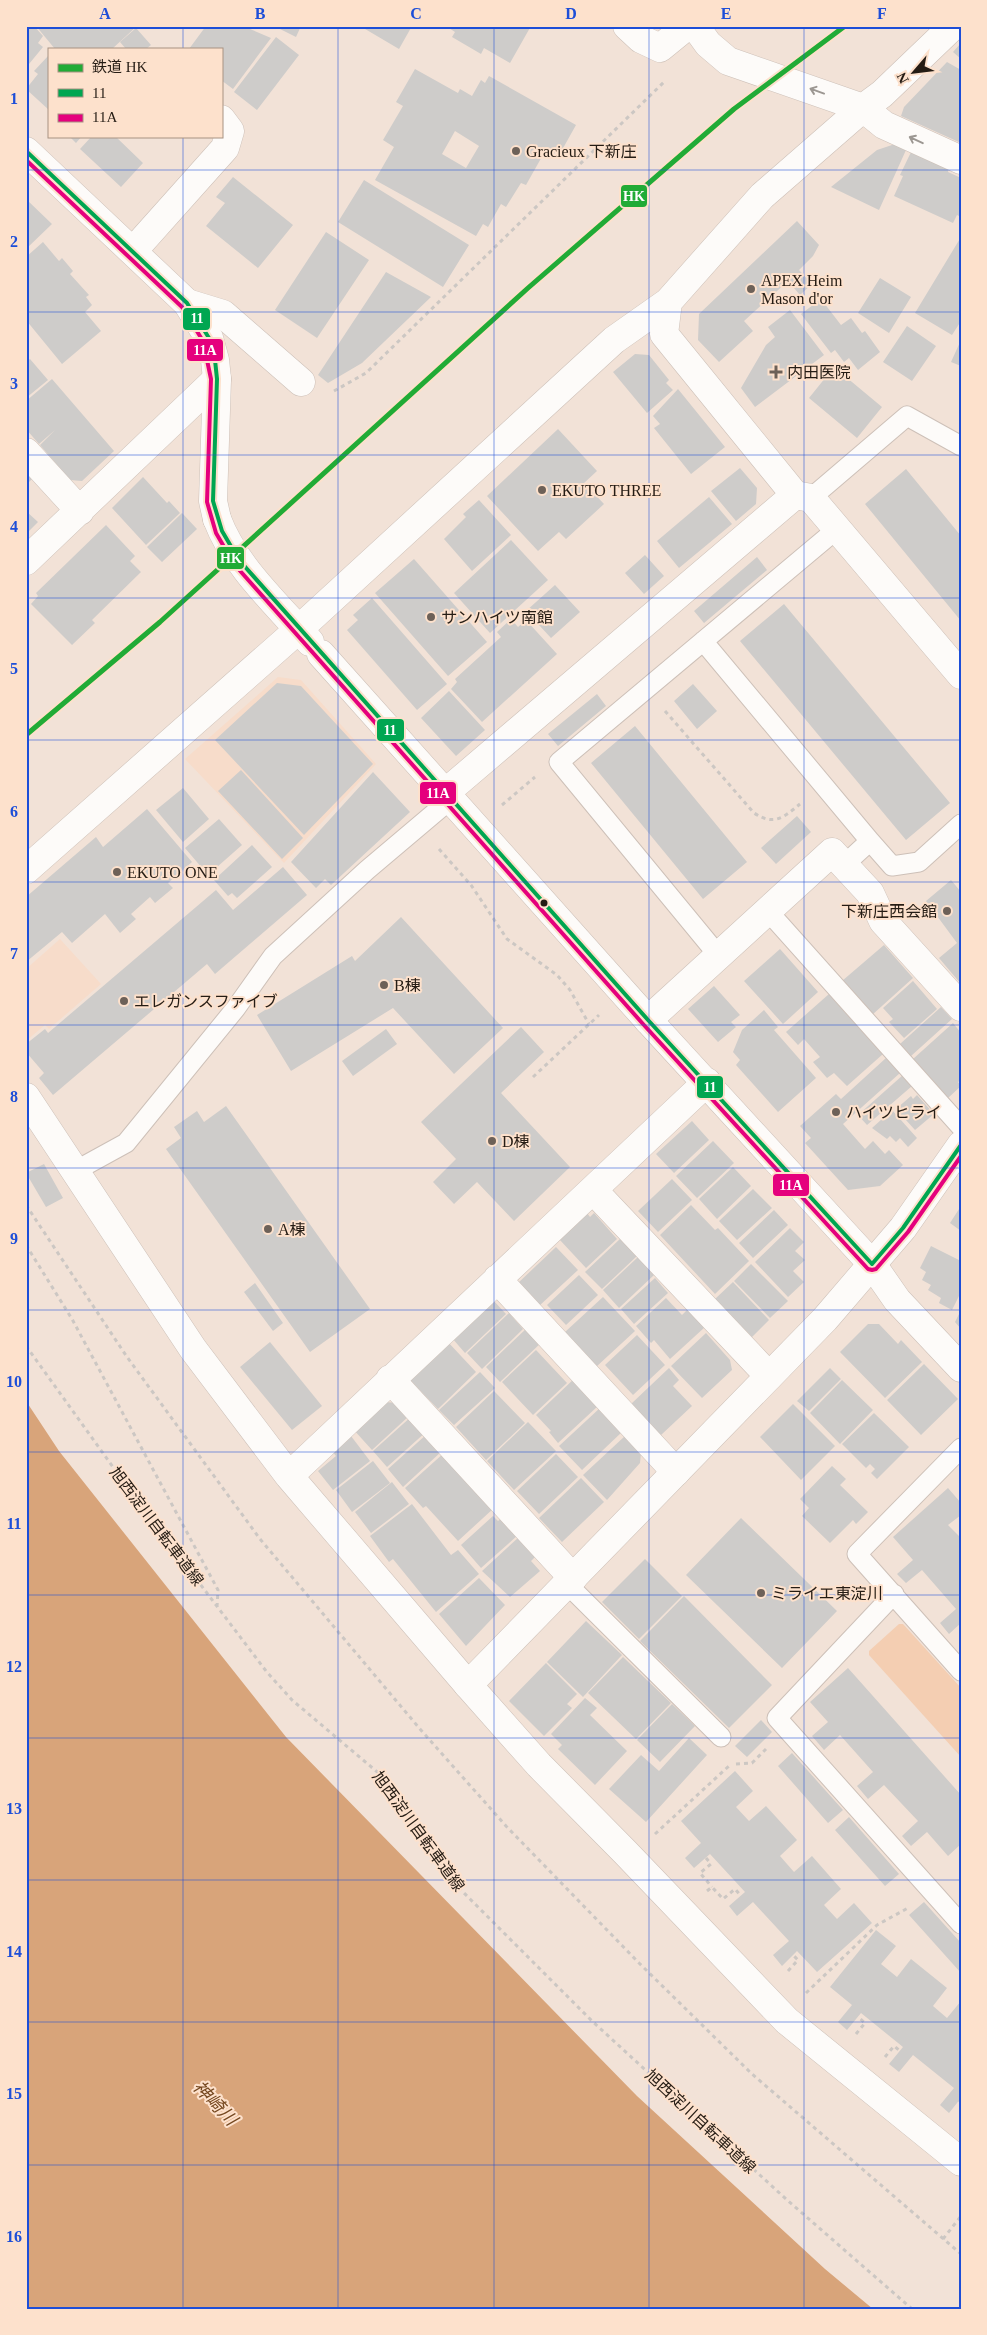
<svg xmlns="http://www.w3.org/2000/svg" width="987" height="2335" font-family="'Times New Roman','Noto Sans JP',serif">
  <rect width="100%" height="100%" fill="#f2e2d7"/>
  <path fill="#f7dcca" d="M278,677L301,680L376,764L284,863L185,759Z
    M60,939L101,984L49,1029L45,1025L26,1041V969Z"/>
  <path fill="#f4ceb2" d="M899,1624H903L961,1688V1757L869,1655V1651Z"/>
  <path fill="#d8a47a" d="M26,1401L59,1451L286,1737L637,2096L825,2269L873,2309H26Z"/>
  <path fill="#ceccca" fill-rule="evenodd" d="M26,26H34L43,36L38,43L43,47L29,64L26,61Z
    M36,26H137L112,49H55Z
    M206,26H243L271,38L233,89L221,80V49H189Z
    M274,26H301L296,37Z
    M360,26H412L399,49Z
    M446,26H531L510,63L484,48L481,54L452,37L455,32Z
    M136,28L151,45L146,49H126L120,42Z
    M276,37L299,55L257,110L234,92Z
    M961,43V59L953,52Z
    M49,55V110L26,89L38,74L34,71Z
    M947,62L961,70V143L901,116L904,107Z
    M415,69L458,93L460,89L472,96L481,80L485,83L489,76L576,125L562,150L558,148L552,157L544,153L526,185L521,183L506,207L501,204L488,227L483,224L476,236L375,180L394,147L383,140L403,106L396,102ZM455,131L479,146L466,168L442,154Z
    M69,136H82L76,143Z
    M92,136H115L143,163L121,187L80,149Z
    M895,144L906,150L879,210L831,187L877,150Z
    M912,150L949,167L948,172L961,178V217L957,215L953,223L894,196L903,176L900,175Z
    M233,177L293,225L258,268L206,226L225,203L216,197Z
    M364,180L469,245L443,287L338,222Z
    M26,199L52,224L26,249Z
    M797,221L819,245L813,256L799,270L812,284L800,295L788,281L744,321L753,331L719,362L698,340L699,314Z
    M326,232L369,260L317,338L275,310Z
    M961,237V321L952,335L915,313Z
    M43,242L59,261L62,258L73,271L70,274L89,295L86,297L92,305L85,312L101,331L62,364L26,320V257Z
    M386,272L431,297L362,363L328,383L318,375Z
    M880,278L911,297L889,333L858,313Z
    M821,299L841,325L851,318L862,333L865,331L880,352L858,370L849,358L844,362L835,350L831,353L801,314Z
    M790,310L824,355L755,407L741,388L766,345L775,337L768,327Z
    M907,326L936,346L912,381L883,362Z
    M961,340V366L951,362Z
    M635,354L649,355L669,380L666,383L673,390L647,413L613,372Z
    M30,359L48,380L26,398V362Z
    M834,367L882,407L857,438L809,398Z
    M52,379L114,451L82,481L70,480L40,445L55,430L39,444L26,429V401Z
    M678,389L725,447L691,474L654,428L660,424L653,416Z
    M558,429L597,471L584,483L604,504L566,539L559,532L538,551L487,496Z
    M26,467L35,476L26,485Z
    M740,468L757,488L756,504L736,521L711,491Z
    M906,469L961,536V621L865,504Z
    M143,477L167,503L169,501L180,513L146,545L112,508Z
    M709,497L732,524L679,568L657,541Z
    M479,500L511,535L472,571L444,539L466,517L463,514Z
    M26,511L38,522L26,534Z
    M182,513L197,529L162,562L147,547Z
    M106,525L135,556L130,561L141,572L92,620L95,623L72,645L31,604L38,596L36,593Z
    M511,540L548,580L490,633L454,593Z
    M645,555L664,576L644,594L625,573Z
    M757,557L767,570L704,623L694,611Z
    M414,559L487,642L448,676L375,593Z
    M555,585L580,612L551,638L526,611Z
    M372,598L447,684L417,710L347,630L358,620L353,615Z
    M784,604L950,803L906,840L740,641Z
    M511,619L518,627L526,620L557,654L482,722L451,689L457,682L455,679L501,637L497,632Z
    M277,683L301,686L373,764L304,835L215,740Z
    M693,684L717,711L697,729L674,701Z
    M449,691L485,730L456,756L421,718Z
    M597,694L606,706L558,746L548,734Z
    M635,726L747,862L703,899L591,763Z
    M241,770L303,838L282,859L218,791Z
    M373,772L410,812L331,885L325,879L316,888L291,862Z
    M183,788L209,819L183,842L156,810Z
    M147,809L192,862L168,883L173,888L155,903L150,897L131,914L136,919L120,933L105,914L72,943L62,932L26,962V897L96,837L103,847Z
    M797,816L811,832L776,864L761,848Z
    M219,819L242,845L208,875L185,848Z
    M252,845L272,867L237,898L232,893L228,896L214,880Z
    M283,867L307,895L215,974L207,964L53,1095L39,1078L44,1073L26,1052V1044L45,1029L48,1033L216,890L233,910Z
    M951,880L961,892V984L939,958L957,943L926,901Z
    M401,917L503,1028L454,1074L393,1008L291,1071L257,1015L352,956L355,961Z
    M884,945L913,978L872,1015L842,981Z
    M780,949L818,992L783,1024L744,981Z
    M913,981L937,1009L904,1038L889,1022L893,1019L883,1008Z
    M714,986L740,1015L731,1022L736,1027L718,1042L688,1009Z
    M829,994L883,1054L847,1086L834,1073L827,1078L813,1062L820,1057L804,1039L798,1045L786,1032Z
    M941,1007L952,1019L911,1056L900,1044Z
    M764,1010L778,1027L774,1030L816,1078L778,1112L736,1065L740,1060L733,1052L742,1030Z
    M953,1023L961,1033V1080L958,1082L961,1086L948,1098L913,1059Z
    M521,1027L544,1052L501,1093L570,1167L514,1221L477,1182L454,1204L433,1182L456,1159L421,1122Z
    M386,1029L397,1044L353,1076L342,1061Z
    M886,1058L900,1073L843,1124L865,1149L873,1141L885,1154L889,1150L903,1165L880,1186L848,1190L805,1143L811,1138L800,1126L836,1094L841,1099Z
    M903,1075L912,1086L867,1125L858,1115Z
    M917,1095L934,1114L915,1130L896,1109L911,1096L913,1099Z
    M226,1106L370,1309L310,1352L166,1149L181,1138L174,1127L197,1111L204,1122Z
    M892,1110L917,1138L908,1147L900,1138L896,1142L890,1136L887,1139L872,1128Z
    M692,1121L709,1140L674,1173L656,1154Z
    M713,1141L734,1163L697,1198L676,1176Z
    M44,1164L63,1198L46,1207L26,1173Z
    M733,1167L751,1186L717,1219L699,1199Z
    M672,1179L692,1200L658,1232L638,1211Z
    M753,1189L772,1208L737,1240L719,1221Z
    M691,1205L715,1230L718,1228L749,1261L715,1294L660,1235Z
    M961,1206V1231L950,1223Z
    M774,1210L788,1225L753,1258L739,1243Z
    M587,1213L590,1217L594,1213L617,1239L586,1268L559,1239Z
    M790,1228L804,1242L795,1251L805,1260L793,1271L804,1282L788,1297L755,1262Z
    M621,1238L637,1256L602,1289L585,1272Z
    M931,1246L961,1261V1292L952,1310L939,1303L941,1298L928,1290L931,1285L922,1280L926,1272L920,1268Z
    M556,1247L578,1270L539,1306L518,1283Z
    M638,1257L654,1275L619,1308L603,1290Z
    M751,1264L788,1301L770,1318L734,1281Z
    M579,1275L598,1295L566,1325L547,1305Z
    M655,1278L668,1293L634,1324L621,1309Z
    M733,1282L769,1320L752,1337L715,1299Z
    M255,1283L283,1323L273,1331L244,1292Z
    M603,1297L635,1331L596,1367L565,1332Z
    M666,1298L682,1315L688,1309L705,1327L670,1359L654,1340L651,1343L636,1326Z
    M492,1299L506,1314L465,1353L452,1338Z
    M961,1310V1329L955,1322Z
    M509,1313L523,1329L482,1369L467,1353Z
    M868,1324H879L898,1344L901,1340L922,1362L885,1398L840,1352Z
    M529,1326L543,1341L500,1382L486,1367Z
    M706,1333L730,1360L732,1370L702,1398L671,1366Z
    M637,1335L665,1365L633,1395L605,1365Z
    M447,1341L476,1372L438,1409L408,1378Z
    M270,1342L322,1406L292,1430L240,1367Z
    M536,1350L567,1383L533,1415L502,1382Z
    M924,1364L958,1399L921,1435L887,1400Z
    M669,1368L679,1380L673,1386L692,1406L661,1435L631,1404Z
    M830,1368L841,1379L809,1411L797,1401Z
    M480,1372L495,1388L454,1425L439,1410Z
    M576,1377L598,1406L558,1443L549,1432L551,1431L536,1415Z
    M842,1380L873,1410L840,1444L810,1413Z
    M494,1391L525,1423L486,1460L456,1427Z
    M384,1402L398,1403L409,1416L372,1450L353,1429Z
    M793,1404L835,1446L801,1480L760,1437Z
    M601,1407L623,1431L582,1470L559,1446Z
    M874,1413L909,1447L877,1479L871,1473L875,1469L870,1464L866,1468L842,1444Z
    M413,1415L427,1431L387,1467L373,1451Z
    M528,1422L556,1451L514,1490L487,1461Z
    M427,1434L442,1451L403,1487L388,1469Z
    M351,1436L370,1461L333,1490L318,1471L336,1456L332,1451Z
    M625,1436L641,1453L640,1463L607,1500L583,1475Z
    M445,1452L494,1508L458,1541L426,1506L423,1508L405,1488Z
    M556,1454L578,1477L539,1514L517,1491Z
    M373,1461L390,1483L352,1512L336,1490Z
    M832,1466L846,1479L840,1485L868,1512L856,1524L853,1520L830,1543L802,1516L809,1508L800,1499Z
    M581,1478L604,1502L562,1542L539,1518Z
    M392,1482L409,1504L371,1533L355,1512Z
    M948,1488L961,1503V1515L948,1525L961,1538V1623L949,1634L940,1623L956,1609L922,1570L906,1583L897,1574L913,1560L893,1537Z
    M412,1504L451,1555L458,1550L479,1574L436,1612L393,1559L389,1562L370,1536Z
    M493,1516L498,1521L502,1518L518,1535L481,1568L461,1545Z
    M741,1518L837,1611L782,1668L686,1575Z
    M519,1537L536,1556L531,1561L540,1571L510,1597L482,1571Z
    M645,1559L682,1596L639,1639L602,1602Z
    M479,1578L505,1605L466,1646L439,1614Z
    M684,1596L772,1685L729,1728L640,1641Z
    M586,1621L622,1655L583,1697L547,1662Z
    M623,1657L671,1703L636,1739L588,1693Z
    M546,1663L577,1694L567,1704L572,1708L544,1736L509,1701Z
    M848,1668L961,1795V1844L948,1856L927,1832L911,1846L902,1836L918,1821L884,1785L868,1799L857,1786L873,1772L840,1735L824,1750L812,1736L828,1722L810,1702Z
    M585,1698L597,1708L590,1715L627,1751L595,1785L558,1749L562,1745L551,1734Z
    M672,1704L695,1726L660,1762L637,1740Z
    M761,1720L772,1732L747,1757L735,1746Z
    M689,1738L707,1755L646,1822L609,1789L641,1755L659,1771Z
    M792,1753L843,1810L828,1823L778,1766Z
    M735,1771L753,1791L736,1807L749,1821L766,1806L797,1840L780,1856L794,1872L812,1856L841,1889L824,1905L837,1919L854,1903L872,1923L817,1972L797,1951L782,1966L773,1955L789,1941L753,1902L737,1916L729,1906L745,1892L710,1854L694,1868L685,1858L701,1843L681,1821Z
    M849,1817L899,1874L885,1886L835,1830Z
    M924,1902L961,1943V1973L909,1915Z
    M876,1930L896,1946L881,1964L897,1977L911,1959L947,1988L933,2006L947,2018L961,2001V2098L949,2113L940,2105L954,2088L913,2055L899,2072L889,2064L903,2047L861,2013L847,2030L838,2022L852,2005L830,1987Z"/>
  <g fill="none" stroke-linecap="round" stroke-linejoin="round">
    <defs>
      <path id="service" d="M811,498L907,416L961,446
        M703,641L870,841
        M844,865L870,841L892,866L919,862L961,824
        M767,910L961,1127
        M718,955L559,762L837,529
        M75,1171L126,1143L236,1008L273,956L367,870L451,799
        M961,1448L857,1554L961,1671
        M567,1584L721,1737
        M894,1594L777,1718L961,1924"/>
      <path id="minor" d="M627,26L641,39L660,48L687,26
        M695,26L708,44L728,61L863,108L884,125L961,160
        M133,251L225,148L230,131L221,119
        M668,302L664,334L795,495L811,498L961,675
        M187,303L223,314L301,382
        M26,452L80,511
        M217,519C235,567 277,604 310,642
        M26,561L217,379
        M445,793L795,495
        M26,870L299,629L614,340L668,302L762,196L863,108L882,94L953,26
        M648,1020L832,852L870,893L883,921L961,1007
        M26,1097L193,1349L289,1476L468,1685L539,1765L625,1852L787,2021L961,2162
        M593,1190L769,1376
        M872,1264L897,1300L961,1368
        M497,1279L676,1472
        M390,1379L573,1578
        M289,1476L707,1082"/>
      <path id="tertiary" d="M26,151L187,303L209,338L215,360L217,379L213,501L217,519
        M321,654L648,1020L872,1264
        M468,1685L825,1319L903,1228L961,1145"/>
    </defs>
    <use href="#service" stroke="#cdc0b8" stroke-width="21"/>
    <use href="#minor" stroke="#cdc0b8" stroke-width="29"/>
    <use href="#tertiary" stroke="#cdc0b8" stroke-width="29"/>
    <path stroke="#ccc7c3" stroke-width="3" stroke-dasharray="4 4" stroke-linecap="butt" d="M334,391L366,373L664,82
      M665,711L754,813C774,826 783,818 800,804
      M502,805L535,777
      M439,849L471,885L507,939L557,975L570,990L589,1024
      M533,1077L599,1015
      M26,1205L127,1357L260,1539L420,1729L506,1826L639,1963L752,2074L961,2254
      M26,1245L72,1319L218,1590L217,1607
      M26,1346L138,1502L266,1671L292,1700L382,1776L456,1885L592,2021L786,2199L912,2309
      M736,1764L752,1763L766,1749
      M655,1834L730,1765
      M706,1858L711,1864L700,1873L712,1887
      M707,1891L712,1887L723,1899L735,1889L741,1896
      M788,1971L798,1960L793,1955
      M806,1993L877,1925L908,1908
      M856,2034L865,2023L858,2017
      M885,2057L894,2046L900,2051
      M959,2100L961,2102
      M943,2239L961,2216"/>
    <use href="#service" stroke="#fdfbf9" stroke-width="19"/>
    <use href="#minor" stroke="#fdfbf9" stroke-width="28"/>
    <use href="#tertiary" stroke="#fdfbf9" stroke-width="28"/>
    <defs>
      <path id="bus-1" d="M26,151L187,303L209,338L215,360L217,379L213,501L222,531L239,560L648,1020L872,1264
        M872,1264L903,1228L961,1145"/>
      <path id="bus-2" d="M26,160L182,307L203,341L211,379L207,502L216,533L234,564L643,1024L868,1269L872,1270L876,1269L908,1232L961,1156"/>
    </defs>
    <use href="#bus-1" stroke="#fde1cc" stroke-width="8"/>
    <use href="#bus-2" stroke="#fde1cc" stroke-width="8"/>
    <use href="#bus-1" stroke="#00a651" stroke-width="4"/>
    <use href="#bus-2" stroke="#e5007d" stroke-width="4"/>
    <defs>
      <path id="rail-1" d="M26,735L160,622L528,288L734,109L845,26"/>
    </defs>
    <use href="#rail-1" stroke="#fde1cc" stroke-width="9"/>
    <use href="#rail-1" stroke="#21ab36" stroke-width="5"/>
  </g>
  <defs><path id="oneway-shaft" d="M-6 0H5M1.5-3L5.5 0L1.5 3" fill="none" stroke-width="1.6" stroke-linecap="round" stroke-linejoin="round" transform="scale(1.25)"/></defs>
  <g stroke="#9c9792">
    <use href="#oneway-shaft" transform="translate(817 91) rotate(-160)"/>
    <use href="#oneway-shaft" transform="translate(916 140) rotate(-155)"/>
  </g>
  <path fill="none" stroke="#1d4ed8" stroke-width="1" stroke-opacity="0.55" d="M183,26V49M338,26V2309M494,26V2309M649,26V2309M804,26V2309M183,136V2309M26,170H961M26,312H961M26,455H961M26,598H961M26,740H961M26,882H961M26,1025H961M26,1168H961M26,1310H961M26,1452H961M26,1595H961M26,1738H961M26,1880H961M26,2022H961M26,2165H961"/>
  <g fill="#6d6158" stroke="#fde1cc" stroke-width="2">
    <circle cx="516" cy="151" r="5"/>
    <circle cx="751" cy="289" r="5"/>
    <path d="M773.5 364.5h5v5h5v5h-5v5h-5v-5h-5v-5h5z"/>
    <circle cx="542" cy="490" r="5"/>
    <circle cx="431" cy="617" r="5"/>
    <circle cx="117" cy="872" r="5"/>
    <circle cx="947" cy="911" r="5"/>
    <circle cx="384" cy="985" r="5"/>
    <circle cx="124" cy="1001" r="5"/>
    <circle cx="836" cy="1112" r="5"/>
    <circle cx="492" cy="1141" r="5"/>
    <circle cx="268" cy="1229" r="5"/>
    <circle cx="761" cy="1593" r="5"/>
  </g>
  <circle fill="#251c14" stroke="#fde1cc" stroke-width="2" cx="544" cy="903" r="4.5"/>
  <g text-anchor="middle" stroke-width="4" stroke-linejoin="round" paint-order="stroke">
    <g font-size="16" fill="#251c14" stroke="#fde1cc" text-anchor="start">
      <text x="526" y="157">Gracieux 下新庄</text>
      <text x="761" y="286">APEX Heim<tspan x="761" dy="18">Mason d'or</tspan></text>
      <text x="787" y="378">内田医院</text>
      <text x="552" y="496">EKUTO THREE</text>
      <text x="441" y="623">サンハイツ南館</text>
      <text x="127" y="878">EKUTO ONE</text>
      <text x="937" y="917" text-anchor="end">下新庄西会館</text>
      <text x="394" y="991">B棟</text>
      <text x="134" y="1007">エレガンスファイブ</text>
      <text x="846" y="1118">ハイツヒライ</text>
      <text x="502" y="1147">D棟</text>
      <text x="278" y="1235">A棟</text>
      <text x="771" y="1599">ミライエ東淀川</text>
    </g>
    <g font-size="16" fill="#251c14" stroke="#fde1cc">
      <text transform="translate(157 1526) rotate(53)" y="6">旭西淀川自転車道線</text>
      <text transform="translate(419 1831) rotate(54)" y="6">旭西淀川自転車道線</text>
      <text transform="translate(701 2121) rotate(43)" y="6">旭西淀川自転車道線</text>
    </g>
    <g font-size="18" font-style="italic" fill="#75471f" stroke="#fde1cc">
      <text transform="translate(215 2103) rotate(46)" y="6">神崎川</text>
    </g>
  </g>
  <g stroke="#fde1cc" stroke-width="2">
    <rect x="620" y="184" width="28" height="24" rx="5" fill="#21ab36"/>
    <rect x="182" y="307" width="29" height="24" rx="5" fill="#00a651"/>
    <rect x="186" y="338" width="38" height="24" rx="5" fill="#e5007d"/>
    <rect x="216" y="546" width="29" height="24" rx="5" fill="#21ab36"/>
    <rect x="376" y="718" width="29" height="24" rx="5" fill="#00a651"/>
    <rect x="419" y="781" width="38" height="24" rx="5" fill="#e5007d"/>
    <rect x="696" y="1075" width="28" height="24" rx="5" fill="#00a651"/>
    <rect x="772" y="1173" width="38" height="24" rx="5" fill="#e5007d"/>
  </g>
  <g font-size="14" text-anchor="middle" font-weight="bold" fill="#fff">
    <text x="634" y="201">HK</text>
    <text x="197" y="323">11</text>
    <text x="205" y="355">11A</text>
    <text x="231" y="563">HK</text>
    <text x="390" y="735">11</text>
    <text x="438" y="798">11A</text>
    <text x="710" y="1092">11</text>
    <text x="791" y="1190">11A</text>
  </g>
  <rect width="987" height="2335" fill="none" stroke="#fde1cc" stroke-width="55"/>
  <rect x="48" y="48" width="175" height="90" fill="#fde1cc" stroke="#a79282"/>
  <rect x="58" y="64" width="25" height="8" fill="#21ab36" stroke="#a79282"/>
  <text x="92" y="72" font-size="15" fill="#251c14">鉄道 HK</text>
  <rect x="58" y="89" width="25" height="8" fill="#00a651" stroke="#a79282"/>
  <text x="92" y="98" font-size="15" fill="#251c14">11</text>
  <rect x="58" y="114" width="25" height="8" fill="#e5007d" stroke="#a79282"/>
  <text x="92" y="122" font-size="15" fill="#251c14">11A</text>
  <g transform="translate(914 72) rotate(242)" stroke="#fde1cc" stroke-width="4" paint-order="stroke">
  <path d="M0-4L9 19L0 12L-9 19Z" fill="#251c14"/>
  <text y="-8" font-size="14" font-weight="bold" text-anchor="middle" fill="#251c14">N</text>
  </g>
  <rect x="28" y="28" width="932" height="2280" fill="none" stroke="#1d4ed8" stroke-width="2"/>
  <g font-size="16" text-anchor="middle" font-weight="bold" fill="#1d4ed8">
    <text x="105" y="19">A</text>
    <text x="260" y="19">B</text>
    <text x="416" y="19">C</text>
    <text x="571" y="19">D</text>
    <text x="726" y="19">E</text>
    <text x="882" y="19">F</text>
    <text x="14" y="104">1</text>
    <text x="14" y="247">2</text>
    <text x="14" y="389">3</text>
    <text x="14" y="532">4</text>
    <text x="14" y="674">5</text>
    <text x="14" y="817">6</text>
    <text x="14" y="959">7</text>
    <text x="14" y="1102">8</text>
    <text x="14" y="1244">9</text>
    <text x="14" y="1387">10</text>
    <text x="14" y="1529">11</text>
    <text x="14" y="1672">12</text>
    <text x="14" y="1814">13</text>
    <text x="14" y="1957">14</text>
    <text x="14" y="2099">15</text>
    <text x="14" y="2242">16</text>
  </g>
</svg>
